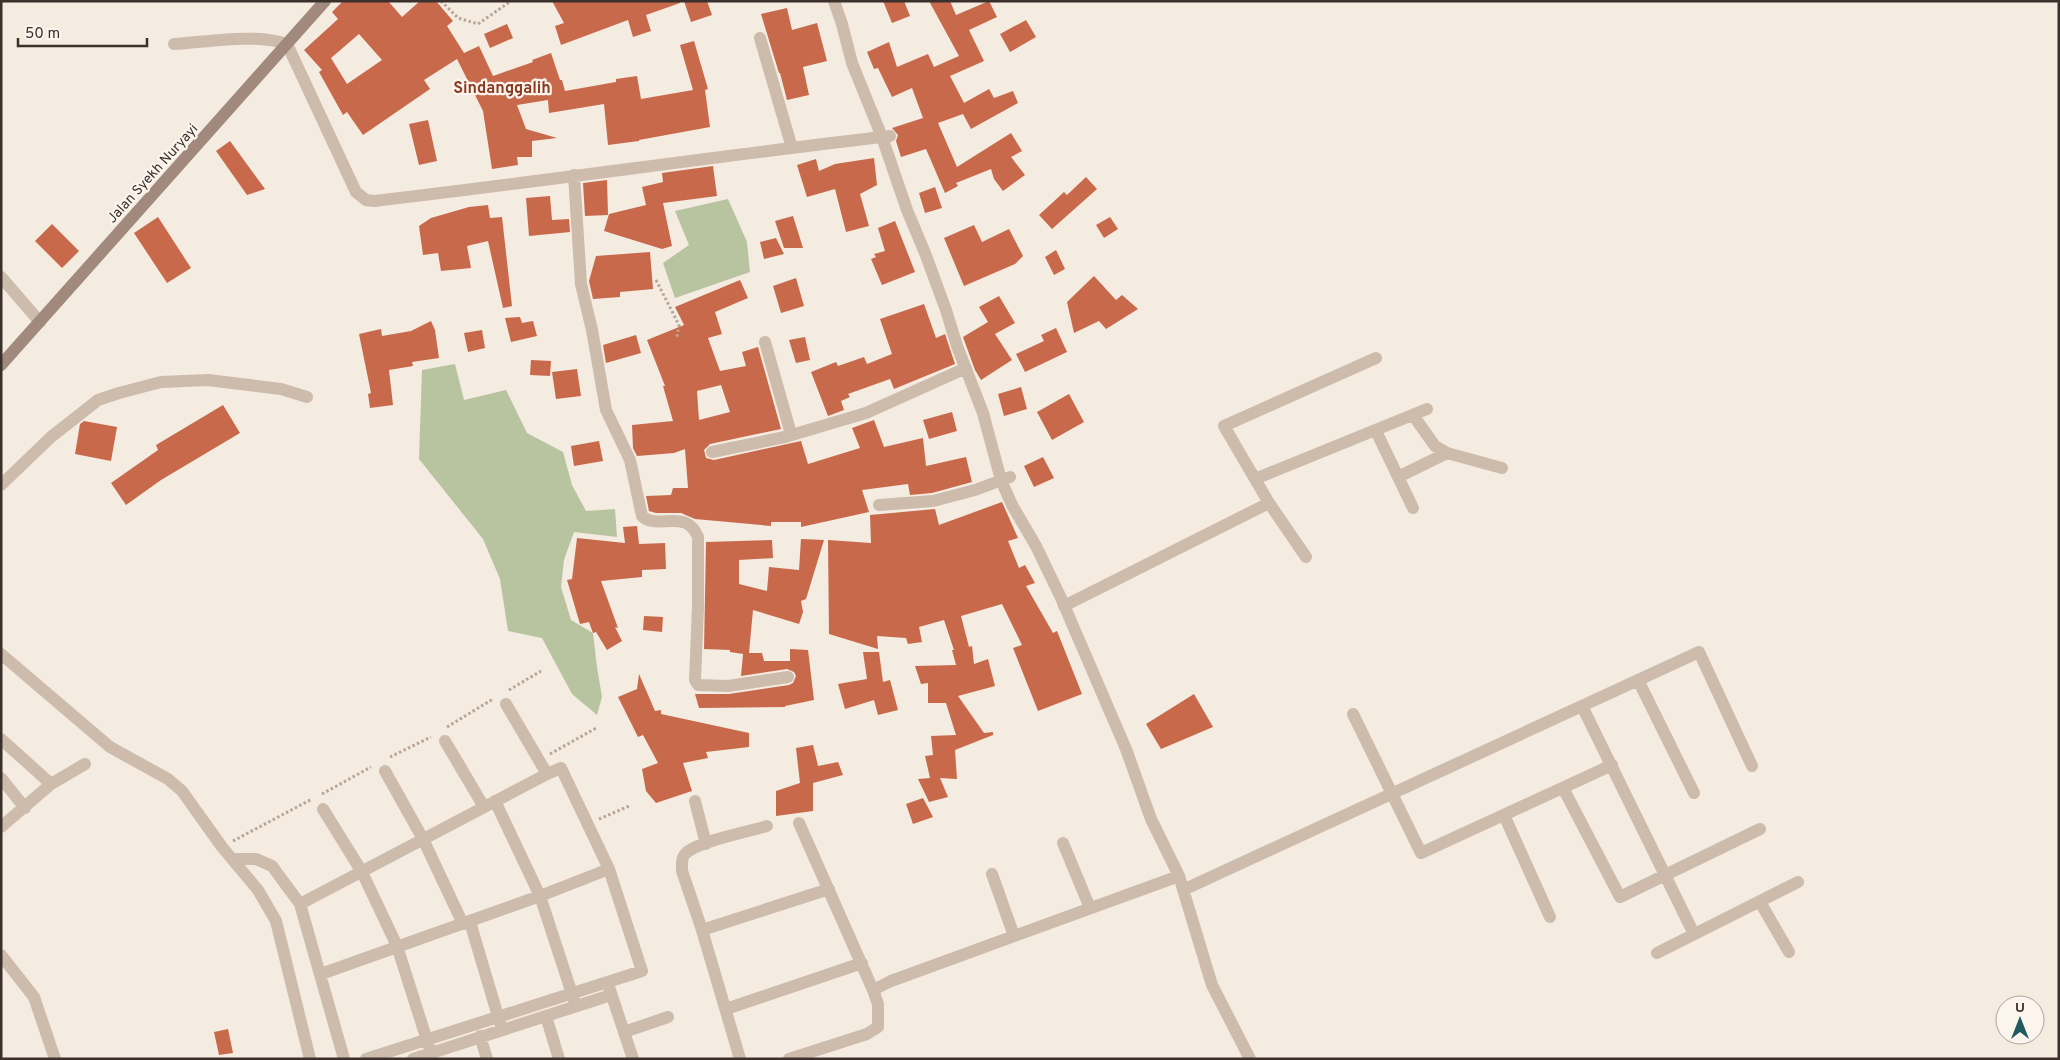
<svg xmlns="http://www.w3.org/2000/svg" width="2060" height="1060" font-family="Overpass,sans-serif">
  <rect width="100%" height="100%" fill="#f4ebe1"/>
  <path fill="#b8c4a0" d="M728,199L747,242L750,272L675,298L663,263L689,245L675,211Z
    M455,364L464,400L506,390L527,433L563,452L572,485L586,511L615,509L617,537L574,532L564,560L561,587L571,620L593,633L597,667L602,697L597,715L572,694L542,638L508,631L500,579L483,539L419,459L422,370Z"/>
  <path fill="#c8694b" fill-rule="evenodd" d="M343,1H388L402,17L420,1H436L453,21L447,26L464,53L479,46L493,76L533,62L532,60L551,53L560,80H562L565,91L616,82V79L637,76L641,99L693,90L680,45L694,41L708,89L705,90L710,127L639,140V141L608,145L604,104L549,113L548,100L517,105L526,129L557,138L532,141V157H517L518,165L492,169L483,111L457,59L424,80L430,89L363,135L347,112L343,115L319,72L322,70L304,50L338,19L332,12ZM359,34L382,60L347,84L331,58Z
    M552,1H680V3L646,15L651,31L633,37L628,20L561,45L555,26L564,23Z
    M684,1H707L712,15L691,22Z
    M883,1H904L910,16L892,23Z
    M929,1H950L956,15L989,1L997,17L969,30L984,61L950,76L964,103L989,89L994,98L1013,91L1018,103L971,129L963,114L938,123L957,167L1011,133L1022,151L1011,157L1025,175L1003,191L994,179L991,169L956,183L958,186L945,193L926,149L901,157L896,141L898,135L892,128L923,118L912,88L892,97L878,68L874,69L867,52L889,42L897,67L928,54L934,67L959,56Z
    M787,8L792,30L817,23L827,61L803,67L809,95L787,100L780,73H779L761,14Z
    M1026,20L1036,37L1010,52L1000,34Z
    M507,24L513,38L490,48L484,34Z
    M428,120L437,161L419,165L409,124Z
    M230,141L265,189L247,195L216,151Z
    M874,158L877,185L860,194L869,226L846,232L835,189L807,197L797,165L816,159L819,171L835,164Z
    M713,166L717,196L663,203L672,246L662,249L604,231L609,214L646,205L642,187L663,182L662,173Z
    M1086,177L1097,189L1052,229L1039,215L1064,192L1067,195Z
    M607,180L608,215L585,216L583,183Z
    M935,187L942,208L925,213L919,193Z
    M550,196L552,220L569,219L570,232L529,236L526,198Z
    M488,205L490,218L502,217L512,306L503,308L488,241L467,246L471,268L441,271L438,253L423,255L419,226L431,218L469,207Z
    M793,216L803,248H784L775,221Z
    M158,217L191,268L167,283L134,233Z
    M1110,217L1118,229L1104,238L1096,225Z
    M895,221L915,272L882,285L871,259L876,257L874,254L885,251L878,228Z
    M52,224L79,251L62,268L35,241Z
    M974,225L982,242L1009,229L1023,256L1015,264L964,286L944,238Z
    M776,238L784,254L764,259L760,242Z
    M1056,250L1065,269L1054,275L1045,257Z
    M650,252L653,289L620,292V297L593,299L589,281L596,256Z
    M1094,276L1116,300L1122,295L1138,309L1106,329L1099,321L1074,333L1067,302Z
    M796,278L804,306L781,313L773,286Z
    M740,280L748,298L715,312L722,334L708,338L720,371L746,366L742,352L758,347L781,429L710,444L704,450L706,458L714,460L801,441L808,464L860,448L852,428L874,420L884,447L923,438L926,466L966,457L972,482L932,493L910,495L908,484L862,490L869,512L801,527V522H771V526L695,519L681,513H656L649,511L646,496L671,495L673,488H688L685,449L674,453L637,456L633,448L632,425L673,421L663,386H665L647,340L684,325L675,307ZM721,385L730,412L699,420L697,391Z
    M999,296L1015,323L995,334L1012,360L981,380L975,370L963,337L988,322L979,307Z
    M924,304L936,338L945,334L955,364L894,389L890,379L848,394L850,397L841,401L844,410L828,416L811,372L836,362L838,366L864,357L867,364L892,354L880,319Z
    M520,317L522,323L533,321L537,336L511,342L505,318Z
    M431,321L435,330L439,358L412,362L413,366L389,370L393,405L370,408L368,394L371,393L359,334L381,329L382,336L411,331Z
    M1056,328L1067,352L1025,372L1016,354L1044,341L1041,335Z
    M482,330L485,348L468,352L464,333Z
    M636,335L641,353L606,363L603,345Z
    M805,337L810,360L796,363L789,340Z
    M531,360L551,361L550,376L530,375Z
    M577,369L581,396L556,399L552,372Z
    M1021,387L1027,409L1004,416L998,394Z
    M1069,394L1084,422L1052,440L1037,412Z
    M223,405L240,433L161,480L126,505L111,483L158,450L156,445Z
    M952,412L957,431L929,439L923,420Z
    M84,421L117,427L111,461L75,454L80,424Z
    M599,441L603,461L574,466L571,446Z
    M1043,457L1054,478L1034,487L1024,466Z
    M1002,502L1018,538L1008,541L1019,568L1025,565L1035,583L1026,586L1053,633L1057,631L1082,694L1038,711L1013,648L1022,645L1002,604L961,616L969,647L972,646L974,664L988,659L995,686L958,696L984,733L993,732V735L955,750L957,779L940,778L948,797L929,802L918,779L930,778L925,756L933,755L931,736L956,735L946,703H928V683L921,684L915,666L956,665L952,650H954L944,620L919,627L922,642L908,644L906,638L877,636L878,649L829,634L828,540L871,543L870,515L935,509L939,525Z
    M637,526L639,544L665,543L666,569L642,570V577L601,581L618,628L615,627L622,641L607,650L596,632L593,633L589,622L580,624L567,580L572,579L577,538L625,543L623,527Z
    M801,539L824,540L806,599L801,601L803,612L799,624L753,610L749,653H762L764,661H790V649L808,650L814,700L785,706V707L699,708L695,694H729L789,685L793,683L796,676L794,672L787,669L741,676L743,654L730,652V650L704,649L706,542L772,540L773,558L739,560V584L767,591L769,567L799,570Z
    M644,616L663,617L662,632L643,630Z
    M863,652H879L883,682L890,680L898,710L878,715L874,700L845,709L838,684L867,679Z
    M639,674L655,711L661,710V714L749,733V747L706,752L708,758L683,763L692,791L656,803L646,791L642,769L658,763L643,735L638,737L618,697L637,689Z
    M1194,694L1213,727L1161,749L1146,724Z
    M813,745L818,766L838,762L843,775L813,783V811L776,816V791L800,783L796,748Z
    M923,798L933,817L913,824L906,804Z
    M228,1029L233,1053L219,1055L214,1032Z"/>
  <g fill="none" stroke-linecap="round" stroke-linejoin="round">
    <path stroke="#b9a596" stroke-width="3" stroke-dasharray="2.5 2.5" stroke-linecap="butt" d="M441,1L458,18L478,24L511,1
      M656,280L679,325L677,337
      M509,690L541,671
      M447,727L493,699
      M550,754L598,727
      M390,757L431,737
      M322,794L371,767
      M599,819L629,806
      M233,841L312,799"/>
    <path stroke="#cdbbac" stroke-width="12" d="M834,1L842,24L852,63L882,137L907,210L925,253L946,310L957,346L983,413L1001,480L1012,505L1036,546L1061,598L1126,749L1151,819L1179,876L1212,985L1250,1059
      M760,38L792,148
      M174,44C208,42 255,33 287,44L356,192L366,200L374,201C546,181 718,156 890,136
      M574,175L581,284L592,330L606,410L630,460L642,516C657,531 686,507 698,537V607L695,680L698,685L728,686L788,677
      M1,277L40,322
      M765,342L791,434
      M1413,415L1435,446L1447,453L1502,468
      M1376,431L1413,508
      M712,452L785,437L866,413L966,368
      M1398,477L1447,453
      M1255,479L1224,426L1376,358
      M1,485L51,437L98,400L119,393L161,382L208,380L281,389L307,397
      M1269,503L1255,479L1427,409
      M879,505L933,501L975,490L1010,477
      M1064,606L1269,503L1306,557
      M1,654L110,747L168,779L182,791L222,847L258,890L276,921L310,1059
      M1638,680L1694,793
      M506,704L547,774
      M1582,706L1694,934
      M1353,714L1421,853L1612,765
      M1,739L51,784
      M445,741L484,807
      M385,771L423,839L463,924
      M1,778L25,808
      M1563,788L1620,897L1760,829
      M495,801L540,896L576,1006
      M695,801L706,844
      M323,809L362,872L397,946L431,1053
      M1504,815L1550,917
      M799,823L873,990
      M1,827L51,784L85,764
      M1063,843L1090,908
      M233,859H256L272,866L300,904L344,1059
      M992,874L1014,936
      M1183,890L1699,652L1752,766
      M1760,902L1789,952
      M300,904L547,774L561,768L609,869L642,971L366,1059
      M470,922L500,1023
      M702,930L829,889
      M1657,953L1798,882
      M1,955L34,997L55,1059
      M321,974L540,896L609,869
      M609,987L633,1059
      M726,1009L862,963
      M546,1016L559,1059
      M624,1032L668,1017
      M480,1036L487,1059
      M413,1059L611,995
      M740,1059L702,930L682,871C682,864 681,857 687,852C704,840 747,832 767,826
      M789,1059L867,1034L878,1027V1004L873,990L891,981L1179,876"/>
    <path stroke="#a18a7d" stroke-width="12" d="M1,365L325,1"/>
  </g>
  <g text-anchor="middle" stroke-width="4.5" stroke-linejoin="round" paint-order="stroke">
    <g font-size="14" fill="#3b302b" stroke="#fbf5ee">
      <text transform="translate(152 173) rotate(-48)" y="5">Jalan Syekh Nuryayi</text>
    </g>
    <g font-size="16" font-weight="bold" fill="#8c3b22" stroke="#fbf5ee">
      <text x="502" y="93">Sindanggalih</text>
    </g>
  </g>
  <rect width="2060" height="1060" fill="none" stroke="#3b302b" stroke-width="5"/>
  <g transform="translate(2020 1020)"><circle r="24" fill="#fbf5ee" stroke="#aea6a0"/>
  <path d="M0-4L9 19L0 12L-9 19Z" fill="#1f5a5e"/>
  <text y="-8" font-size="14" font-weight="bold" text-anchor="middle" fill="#3b302b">U</text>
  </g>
  <path d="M18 38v8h129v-8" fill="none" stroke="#3b302b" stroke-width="2.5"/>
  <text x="25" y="38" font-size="15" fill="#3b302b" stroke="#fbf5ee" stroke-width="4" paint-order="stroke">50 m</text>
</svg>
